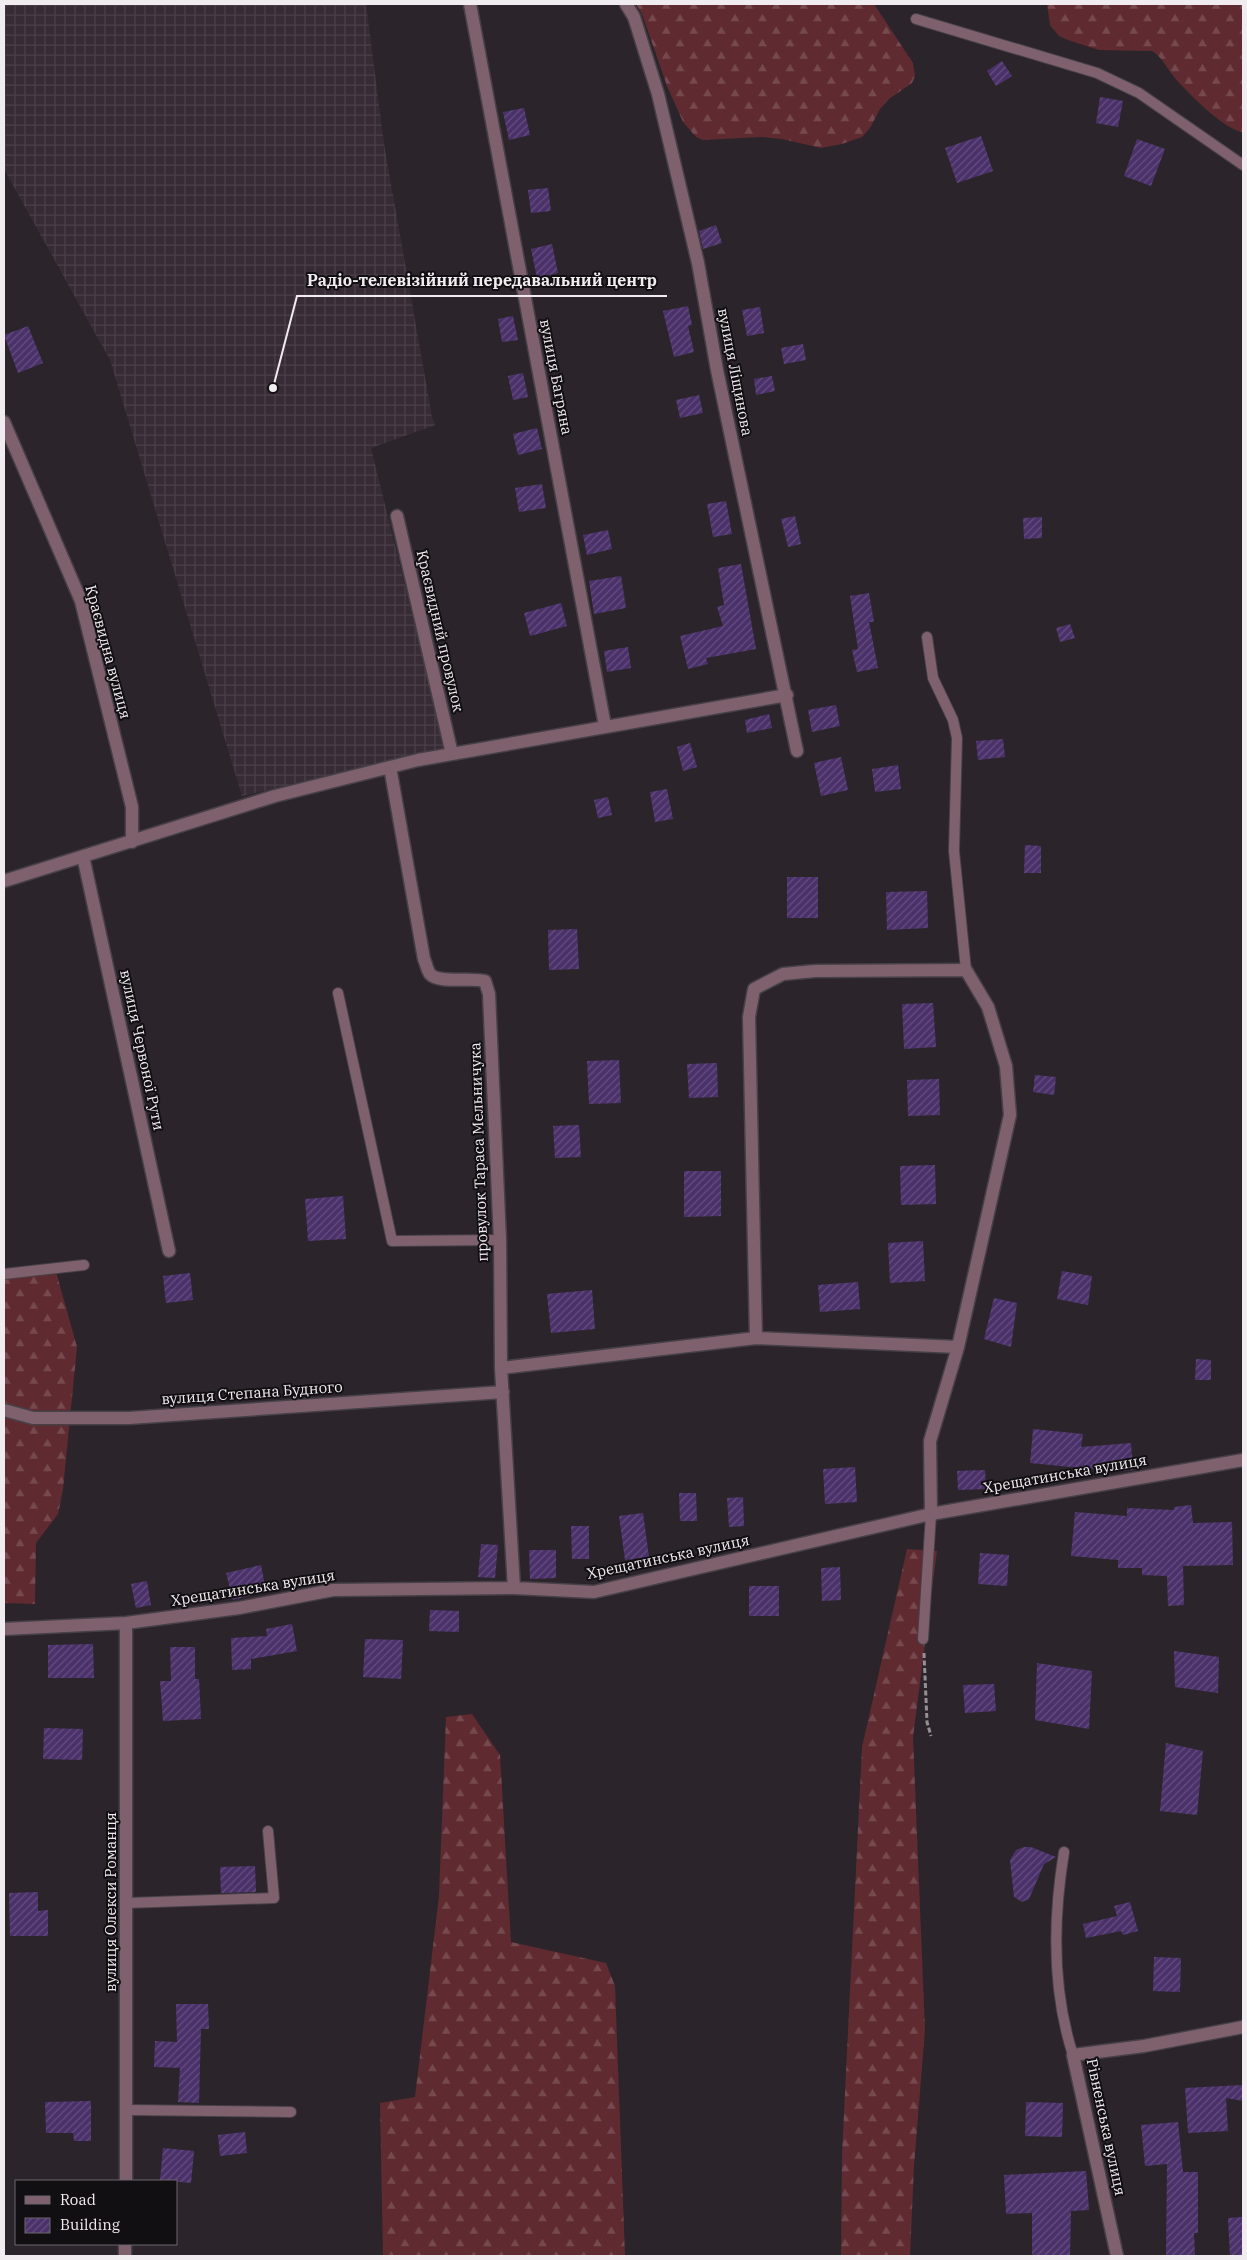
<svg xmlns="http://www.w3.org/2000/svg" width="1247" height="2260" font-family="'IBM Plex Serif',serif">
  <defs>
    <pattern id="industrial-grid" width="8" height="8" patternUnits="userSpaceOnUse" patternTransform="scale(1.25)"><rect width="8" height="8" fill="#372c36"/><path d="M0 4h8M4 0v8" fill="none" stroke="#4b404a"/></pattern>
    <pattern id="forest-firs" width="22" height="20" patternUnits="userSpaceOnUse" patternTransform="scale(1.25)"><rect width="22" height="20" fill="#5f2a30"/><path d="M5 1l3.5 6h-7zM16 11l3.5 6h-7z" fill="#76494e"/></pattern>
    <pattern id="building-hatch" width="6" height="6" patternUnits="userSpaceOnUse" patternTransform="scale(1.25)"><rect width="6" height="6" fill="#4b316a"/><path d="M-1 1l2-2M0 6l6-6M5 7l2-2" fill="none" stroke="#654f80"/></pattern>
  </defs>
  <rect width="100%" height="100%" fill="#2b252b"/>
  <path fill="url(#industrial-grid)" d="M4,4H366L384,144L432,417L435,425L371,448L445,748L242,796L110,360L4,169Z"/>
  <path fill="url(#forest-firs)" d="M636,4H874L913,63L915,76L912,83L889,99L880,109L870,128L862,137L842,144L821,148L782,139L761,137L703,140L696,137L683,122L667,86L642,14Z
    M1047,4H1243V132C1225,131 1187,92 1174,77C1167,68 1162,57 1152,51L1099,50L1068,40L1059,36L1050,25Z
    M55,1268L77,1347L63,1489L58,1514L36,1543L35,1604L4,1603V1277Z
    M907,1549L937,1551L913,1737L925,2030L914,2166L910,2256H841L842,2154L862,1747Z
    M472,1714L500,1755L511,1942L606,1963L615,1986L625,2256H383L380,2103L415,2097L439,1896L446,1717Z"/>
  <path fill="url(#building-hatch)" d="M1002,61L1012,76L996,86L987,71Z
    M1100,97L1123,101L1118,127L1096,123Z
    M524,108L530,135L509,140L503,112Z
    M981,136L993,171L957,183L945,148Z
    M1137,139L1165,149L1151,186L1124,176Z
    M548,188L551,211L531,213L528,190Z
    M716,225L722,243L703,249L699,231Z
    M552,244L558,273L537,278L531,249Z
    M688,306L692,325L688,326L694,352L674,357L663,311Z
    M760,307L764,333L747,336L742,310Z
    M513,316L518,340L502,342L498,319Z
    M28,326L43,363L18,373L4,335Z
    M803,344L806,360L784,364L781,348Z
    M523,373L528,397L513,400L508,376Z
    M772,376L775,391L756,395L754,379Z
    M699,395L703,413L680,418L676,400Z
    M537,428L542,449L518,455L513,434Z
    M542,484L546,508L519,512L515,488Z
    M726,501L732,534L713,537L707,504Z
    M795,516L801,544L788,547L781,519Z
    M1042,517V538L1024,539L1023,518Z
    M608,530L612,549L587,555L583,535Z
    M741,564L756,649L706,658L708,664L688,669L680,636L723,626L717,607L724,605L718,568Z
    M621,576L626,608L594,614L589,581Z
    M869,593L874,622H869L878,668L857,672L852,650L858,649L850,596Z
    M561,603L567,626L530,636L524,613Z
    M1070,624L1075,638L1060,642L1056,628Z
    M628,647L631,668L607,672L604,651Z
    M836,705L840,726L812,732L808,710Z
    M769,714L772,728L747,733L745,720Z
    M1003,739L1005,757L978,760L976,741Z
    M690,743L697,767L683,771L677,747Z
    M841,757L848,790L821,796L814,763Z
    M898,765L901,789L875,792L872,769Z
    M667,789L673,819L655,822L650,792Z
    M608,797L612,815L598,818L594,800Z
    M1025,845L1041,846V873H1024Z
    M787,877H818V918H787Z
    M927,891L928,928L887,930L886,892Z
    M577,929L579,969L549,970L548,930Z
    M933,1003L936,1047L904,1049L902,1004Z
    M619,1060L621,1103L589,1104L587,1061Z
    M717,1063L718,1097L689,1098L687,1064Z
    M1035,1075L1056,1077L1054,1095L1033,1092Z
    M939,1079L940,1115L908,1116L907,1080Z
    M579,1125L581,1157L555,1158L553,1126Z
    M935,1165L936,1204L901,1205L900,1166Z
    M684,1171H721V1216L684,1217Z
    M343,1196L346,1239L308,1241L305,1199Z
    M923,1241L925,1281L890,1283L888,1243Z
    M1062,1271L1092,1276L1088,1305L1057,1299Z
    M190,1273L193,1300L166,1303L163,1276Z
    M858,1282L860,1309L820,1312L818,1285Z
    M592,1290L595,1329L551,1333L547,1294Z
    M994,1298L1017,1303L1011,1347L984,1339Z
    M1196,1359L1211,1360V1380H1195Z
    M1033,1429L1083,1434L1081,1447L1131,1443L1133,1470L1101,1473V1470L1030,1463Z
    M855,1467L857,1502L825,1504L823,1469Z
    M985,1470L986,1489L958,1490L957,1471Z
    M679,1493H696L697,1521H680Z
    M743,1497L744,1526L729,1527L727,1498Z
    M1191,1505L1193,1523L1232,1522L1233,1565L1183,1566L1184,1605L1168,1606L1167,1576L1142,1575V1568H1118V1560L1071,1556L1075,1512L1127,1516V1508L1174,1510V1507Z
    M643,1513L649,1557L625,1560L619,1516Z
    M571,1526H589V1559H572Z
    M481,1544L498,1545L495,1578L478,1577Z
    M529,1550H556V1578L530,1579Z
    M980,1553L1009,1555L1007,1586L978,1584Z
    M261,1565L266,1591L233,1600L226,1573Z
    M840,1567L841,1600L822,1601L821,1568Z
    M147,1581L151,1605L136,1608L131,1584Z
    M749,1586H779V1616H749Z
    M430,1610L459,1611V1632L429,1631Z
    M292,1624L297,1651L251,1659V1669L232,1670L231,1638L267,1636L266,1629Z
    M365,1639L403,1640L401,1679L363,1677Z
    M93,1644L94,1678H48V1645Z
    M170,1647H195V1679H199L201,1719L163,1721L160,1681H171Z
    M1174,1651L1219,1657L1218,1693L1175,1687Z
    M1037,1663L1092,1671L1089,1729L1035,1720Z
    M994,1684L996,1711L965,1713L963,1685Z
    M44,1728L83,1729L82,1760L43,1759Z
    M1166,1743L1203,1751L1197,1815L1160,1811Z
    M1024,1847H1031L1056,1857L1044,1864L1029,1899L1022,1902L1014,1897L1010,1860L1016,1850Z
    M255,1866L256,1892L221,1893L220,1867Z
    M38,1892V1911L48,1910V1936H10L9,1893Z
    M1130,1902L1138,1931L1123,1935L1121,1931L1086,1938L1083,1924L1117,1916L1114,1906Z
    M1154,1957L1181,1958L1180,1992L1153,1991Z
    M176,2004H208L209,2029H201L199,2103L178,2102L180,2068L154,2067L155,2041L177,2042Z
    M1243,2085V2101L1226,2098L1228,2131L1188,2133L1185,2088Z
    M91,2101V2141H74L73,2133H46L45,2102Z
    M1026,2102L1063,2103L1062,2137L1025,2136Z
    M1178,2122L1183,2172H1198V2233H1194L1195,2256H1166L1167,2164L1145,2166L1141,2125Z
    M245,2132L247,2153L220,2156L218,2135Z
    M163,2148L194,2151L191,2183L160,2180Z
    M1086,2171L1089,2210L1071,2211L1070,2256H1032V2213L1006,2214L1004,2175Z
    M1243,2217V2256H1230L1228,2218Z"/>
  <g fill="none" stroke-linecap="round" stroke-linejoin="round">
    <defs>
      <path id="lane" d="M916,19L1097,73L1139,93L1243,165
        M927,637L933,678L953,720L957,738L954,851L966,970
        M338,993L392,1241L500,1240
        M4,1274L84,1265
        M923,1639L931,1514
        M1064,1852C1053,1919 1052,1990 1073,2055
        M127,1903L274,1898L268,1831
        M128,2110L291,2112"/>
      <path id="street" d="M470,4L605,726
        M626,4L634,17L658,94L698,263L717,370L797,751
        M4,422L81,601L132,807V842
        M397,516L452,754
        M390,767L424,959C426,963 427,970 430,974C439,984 472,977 485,981L489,994L500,1240L501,1368L514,1588
        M83,856L169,1251
        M4,881L275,796L418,760L787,695
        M756,1338L749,1017L754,989L783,974L815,971L966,970L988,1007L1006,1066L1010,1115L958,1347L930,1441L931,1514
        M501,1368L756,1338L958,1347
        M4,1410L33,1418H129L503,1392
        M126,1623V2181
        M4,1629L126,1623L239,1608L333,1590L514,1588L594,1592L931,1514L1243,1460
        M125,2256V2244
        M1117,2256L1073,2055L1144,2046L1243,2027"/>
    </defs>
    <use href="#lane" stroke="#474147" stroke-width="12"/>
    <use href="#street" stroke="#474147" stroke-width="15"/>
    <path stroke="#969095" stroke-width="3" stroke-dasharray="5 2.5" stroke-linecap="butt" d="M924,1653L927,1722L931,1736"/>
    <use href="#lane" stroke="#7f616e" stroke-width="10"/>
    <use href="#street" stroke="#7f616e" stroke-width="12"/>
  </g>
  <g text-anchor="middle" stroke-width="4" stroke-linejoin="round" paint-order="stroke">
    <g font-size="15" fill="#f1ecf0" stroke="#120f12">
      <text transform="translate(735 372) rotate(79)" y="5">вулиця Ліщинова</text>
      <text transform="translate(556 377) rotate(79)" y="5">вулиця Багряна</text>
      <text transform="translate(440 631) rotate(77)" y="5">Краєвидний провулок</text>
      <text transform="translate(108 652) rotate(75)" y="5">Краєвидна вулиця</text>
      <text transform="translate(142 1050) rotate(78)" y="5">вулиця Червоної Рути</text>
      <text transform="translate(479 1152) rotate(-92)" y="5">провулок Тараса Мельничука</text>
      <text transform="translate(252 1393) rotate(-4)" y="5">вулиця Степана Будного</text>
      <text transform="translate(1065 1474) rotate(-10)" y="5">Хрещатинська вулиця</text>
      <text transform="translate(668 1557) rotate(-12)" y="5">Хрещатинська вулиця</text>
      <text transform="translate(253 1588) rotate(-9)" y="5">Хрещатинська вулиця</text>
      <text transform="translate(111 1902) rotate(-90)" y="5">вулиця Олекси Романця</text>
      <text transform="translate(1106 2127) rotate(78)" y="5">Рівненська вулиця</text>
    </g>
  </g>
  <path fill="none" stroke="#f1ecf0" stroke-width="2" d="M273 388L297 296H667"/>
  <circle fill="#f1ecf0" stroke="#120f12" stroke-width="2" cx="273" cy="388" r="5"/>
  <g font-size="16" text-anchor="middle" font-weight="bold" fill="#f1ecf0" stroke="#120f12" stroke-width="4" stroke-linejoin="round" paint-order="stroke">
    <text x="482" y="286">Радіо-телевізійний передавальний центр</text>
  </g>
  <rect width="1247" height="2260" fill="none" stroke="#f1ecf0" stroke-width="10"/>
  <rect x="15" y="2180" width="162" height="65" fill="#120f12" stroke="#6b676b"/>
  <rect x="25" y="2196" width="25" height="8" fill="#7f616e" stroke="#6b676b"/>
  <text x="60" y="2205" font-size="15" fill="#f1ecf0">Road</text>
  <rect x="25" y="2218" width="25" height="15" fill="url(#building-hatch)" stroke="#6b676b"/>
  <text x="60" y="2230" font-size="15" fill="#f1ecf0">Building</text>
</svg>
